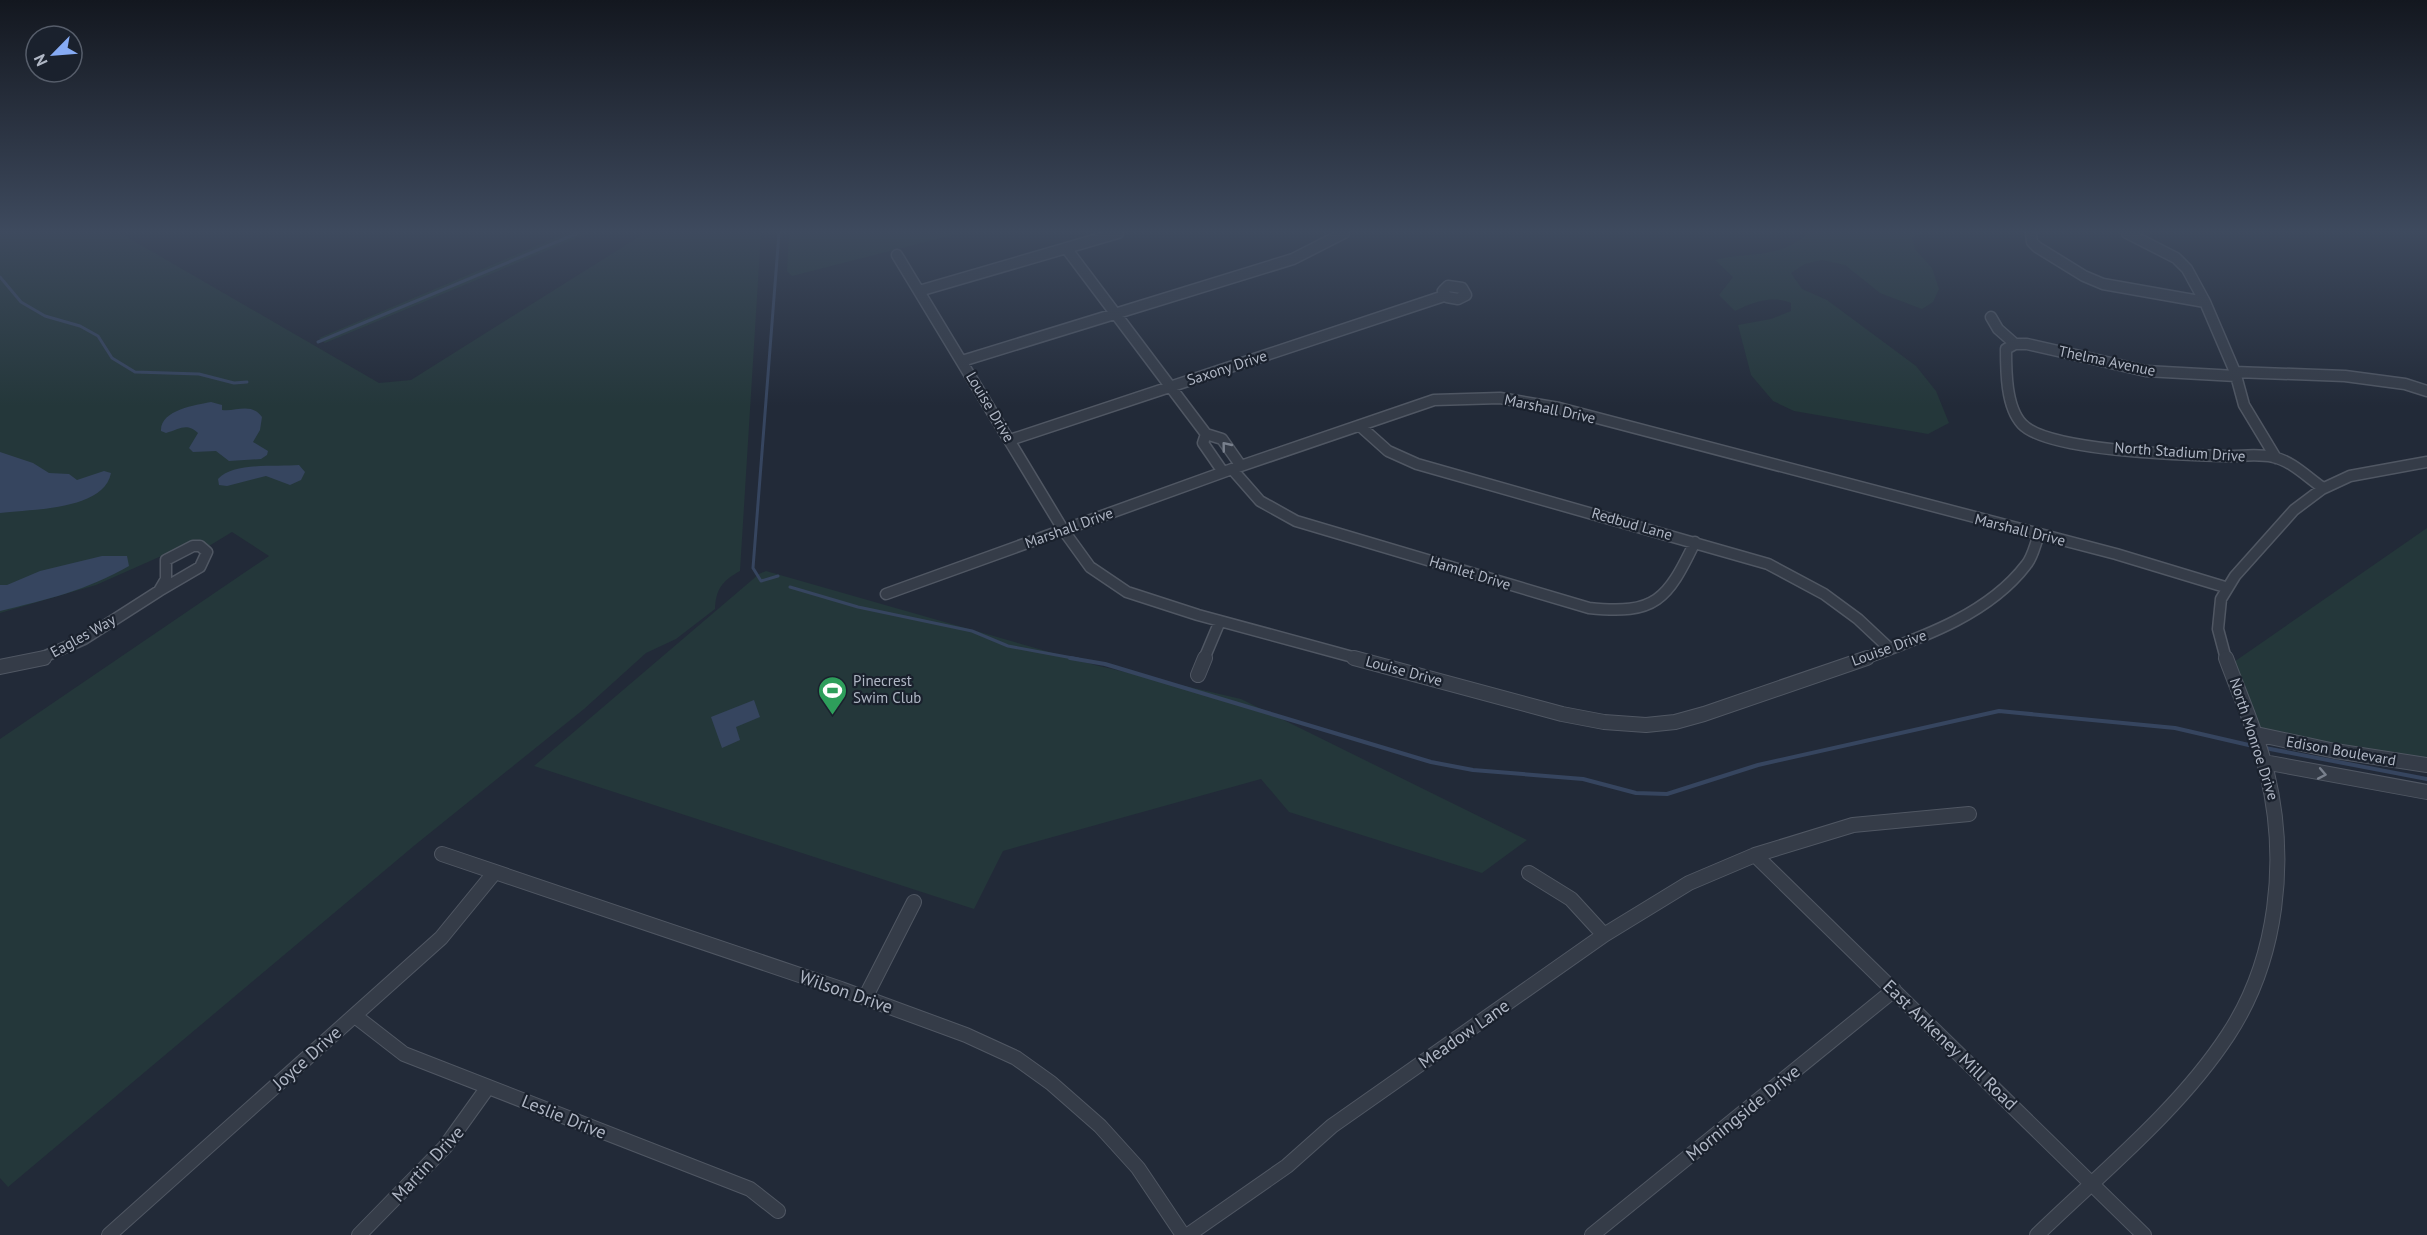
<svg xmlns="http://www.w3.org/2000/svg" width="2427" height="1235" font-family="'PT Sans',sans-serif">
  <rect width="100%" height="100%" fill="#222a38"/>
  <path fill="#24373a" d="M0,233H120L379,383L411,380L645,233H761L740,571C722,581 716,589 715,609L676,639L646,653L584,709L415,845L8,1187L0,1178V739L269,556L232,532L209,546H184L96,585L0,613Z
    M567,233H589L325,343L319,338Z
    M789,233H961L792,276L787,271Z
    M1808,233H1921L1912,237L1915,249L1932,268L1939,289L1933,302L1922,309L1880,293L1845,265L1822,260L1805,264L1791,273L1802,289L1827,300L1916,366L1936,391L1949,423L1928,434L1794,411L1773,401L1751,375L1738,325L1771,319L1791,311V303C1771,295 1754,302 1735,311L1719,295L1733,277L1715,260C1751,251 1778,260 1808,233Z
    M2427,528V760L2256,734L2231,664Z
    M766,571L1095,665L1241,699L1527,840L1482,873L1289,812L1261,779L1003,851L974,909L534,766L759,574Z"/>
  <path fill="#36455f" d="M211,402L222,405V410C236,412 251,402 262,417L260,430L253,442L268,451L267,455L261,459L229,461L216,451L193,452L189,448L198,433C186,422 179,430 166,433L161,431C160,410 196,405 211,402Z
    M0,452L33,463L49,473L69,474L77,480L104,471L111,473C104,511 29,509 0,513Z
    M299,465L305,472L301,480L290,485L266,476L227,486L219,485L218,479C233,462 277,467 299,465Z
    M102,556H127L129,566C88,590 45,600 0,611V585H7L40,571Z
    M754,700L760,717L736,727L740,740L722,748L711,717Z"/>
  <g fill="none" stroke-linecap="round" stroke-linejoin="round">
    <path stroke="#36455f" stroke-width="3" d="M0,277L21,302L45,316L80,326L98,336L112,358L135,372L199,374L234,383L247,382
      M318,342L578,233
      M778,576L761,581L753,568L779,233
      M790,587L858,607L972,631L1008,646L1078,659"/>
    <path stroke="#36455f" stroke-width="4" d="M1070,658L1105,664L1431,762L1473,770L1583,779L1636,793L1667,794L1758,765L1999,711L2175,728L2253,746
      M2265,748L2427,779"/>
    <defs>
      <path id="street-far1" d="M2031,233L2032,242L2037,247L2084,276L2103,284L2205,302L2187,269L2176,258L2127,233
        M1066,248L1206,434L1222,439L1241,466
        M897,255L1064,531L1090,567L1127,592L1198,615L1360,659
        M1448,286L1462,288L1466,295L1458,299L1447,297L1443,291Z
        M919,291L1118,233
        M2205,302L2235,372L2244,405L2276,458
        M1991,317L1998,329L2015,344
        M962,361L1293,259L1344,233
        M2235,372L2345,376L2405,384L2427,391
        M2236,376L2146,371L2027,344H2015L2006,349C2006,371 2006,407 2022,424C2047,451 2183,455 2223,456C2239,457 2256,453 2273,457C2292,461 2307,477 2323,488
        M1360,426L1388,451L1417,464L1768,564L1824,594L1858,619L1890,649
        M1206,434L1203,443L1223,472
        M1010,440L1444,296
        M1232,469L1260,501L1296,521L1589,608C1656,615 1667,600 1695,542
        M193,546H200L207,552L200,567L159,591L166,579V560Z
        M886,594L1232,469L1434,400L1500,398L1559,408L2116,554L2225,587
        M39,659L84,639L159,591
        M1204,659L1220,621
        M1863,659C1920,638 1988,615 2026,565C2033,557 2035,544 2039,535
        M2226,659L2218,629L2221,599L2235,576L2294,510L2322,489L2350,476L2427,462"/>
      <path id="street" d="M1354,658L1562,714L1604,722L1646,725L1675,722L1704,714L1867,658
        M0,667L44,658
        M1198,675L1205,658
        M2256,734L2335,751L2427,765
        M2264,762L2427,792
        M442,854L841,989L966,1035L1016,1058L1051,1083L1100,1126L1138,1168L1183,1235
        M1755,855L2144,1235
        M1529,873L1571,899L1604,935
        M865,998L914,902
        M355,1016L404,1054L750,1189L778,1211
        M109,1235L441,938L495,872
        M359,1235L445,1147L488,1087
        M1188,1235L1287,1166L1332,1126L1604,935L1689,883L1755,855L1853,825L1969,814
        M1592,1235L1894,990
        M2037,1235C2101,1173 2179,1110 2228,1035C2278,959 2288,860 2267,773C2257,733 2240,696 2226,658"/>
    </defs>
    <use href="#street-far1" stroke="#505763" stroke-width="13"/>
    <use href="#street" stroke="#505763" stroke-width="16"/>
    <use href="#street-far1" stroke="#353c48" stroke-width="10"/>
    <use href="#street" stroke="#353c48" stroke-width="14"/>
  </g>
  <defs><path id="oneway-chevron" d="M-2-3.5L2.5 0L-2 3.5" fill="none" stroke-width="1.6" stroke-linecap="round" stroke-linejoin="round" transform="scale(1.5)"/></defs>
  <g stroke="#79808d">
    <use href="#oneway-chevron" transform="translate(1226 446) rotate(-129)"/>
    <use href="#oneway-chevron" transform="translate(2322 774) rotate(11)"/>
  </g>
  <linearGradient id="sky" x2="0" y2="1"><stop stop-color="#13171f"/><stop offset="0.57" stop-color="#3e4a5e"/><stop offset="1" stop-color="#3e4a5e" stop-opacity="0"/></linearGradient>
  <rect width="2427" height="406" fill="url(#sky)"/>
  <defs>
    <symbol id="stadium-pin" viewBox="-11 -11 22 30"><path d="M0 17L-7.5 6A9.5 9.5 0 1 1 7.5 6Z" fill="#2e9e5b" stroke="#1a212d"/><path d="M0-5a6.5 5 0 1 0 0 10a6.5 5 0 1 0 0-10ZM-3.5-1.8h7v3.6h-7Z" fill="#fff"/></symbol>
  </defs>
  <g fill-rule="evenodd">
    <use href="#stadium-pin" x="816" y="674" width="33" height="45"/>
  </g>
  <g text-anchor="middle" stroke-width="4.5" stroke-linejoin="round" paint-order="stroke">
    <g font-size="15" fill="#b0b7c5" stroke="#1a212d">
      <text transform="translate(2107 361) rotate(12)" y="5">Thelma Avenue</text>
      <text transform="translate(1227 368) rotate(-18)" y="5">Saxony Drive</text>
      <text transform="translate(990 407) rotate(59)" y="5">Louise Drive</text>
      <text transform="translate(1550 409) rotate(12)" y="5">Marshall Drive</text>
      <text transform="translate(2180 452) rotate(4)" y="5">North Stadium Drive</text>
      <text transform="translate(1632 524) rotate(16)" y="5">Redbud Lane</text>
      <text transform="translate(1069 528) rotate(-20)" y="5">Marshall Drive</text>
      <text transform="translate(2020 530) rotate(14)" y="5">Marshall Drive</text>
      <text transform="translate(1470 573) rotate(17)" y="5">Hamlet Drive</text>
      <text transform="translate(83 636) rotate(-29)" y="5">Eagles Way</text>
      <text transform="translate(1889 648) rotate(-20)" y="5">Louise Drive</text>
      <text transform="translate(1404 671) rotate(15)" y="5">Louise Drive</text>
      <text transform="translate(2254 739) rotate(72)" y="5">North Monroe Drive</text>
      <text transform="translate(2341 751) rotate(10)" y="5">Edison Boulevard</text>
    </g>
    <g font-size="15" fill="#b0b7c5" stroke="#1a212d" text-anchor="start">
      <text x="853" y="686">Pinecrest<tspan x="853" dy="17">Swim Club</tspan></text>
    </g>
    <g font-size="18" fill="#b0b7c5" stroke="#1a212d">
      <text transform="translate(846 992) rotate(19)" y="6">Wilson Drive</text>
      <text transform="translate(1464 1034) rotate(-35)" y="6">Meadow Lane</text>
      <text transform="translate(1950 1045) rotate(44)" y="6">East Ankeney Mill Road</text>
      <text transform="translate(307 1058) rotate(-42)" y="6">Joyce Drive</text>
      <text transform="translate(1743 1113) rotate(-39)" y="6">Morningside Drive</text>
      <text transform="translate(564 1117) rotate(22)" y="6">Leslie Drive</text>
      <text transform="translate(428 1164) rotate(-47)" y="6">Martin Drive</text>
    </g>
  </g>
  <g transform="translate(54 54) rotate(245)"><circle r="28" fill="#1a212d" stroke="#565d6a" stroke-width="1.5"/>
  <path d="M0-4.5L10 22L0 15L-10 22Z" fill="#86abf4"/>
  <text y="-9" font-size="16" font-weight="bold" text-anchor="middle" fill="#b0b7c5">N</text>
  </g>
</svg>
